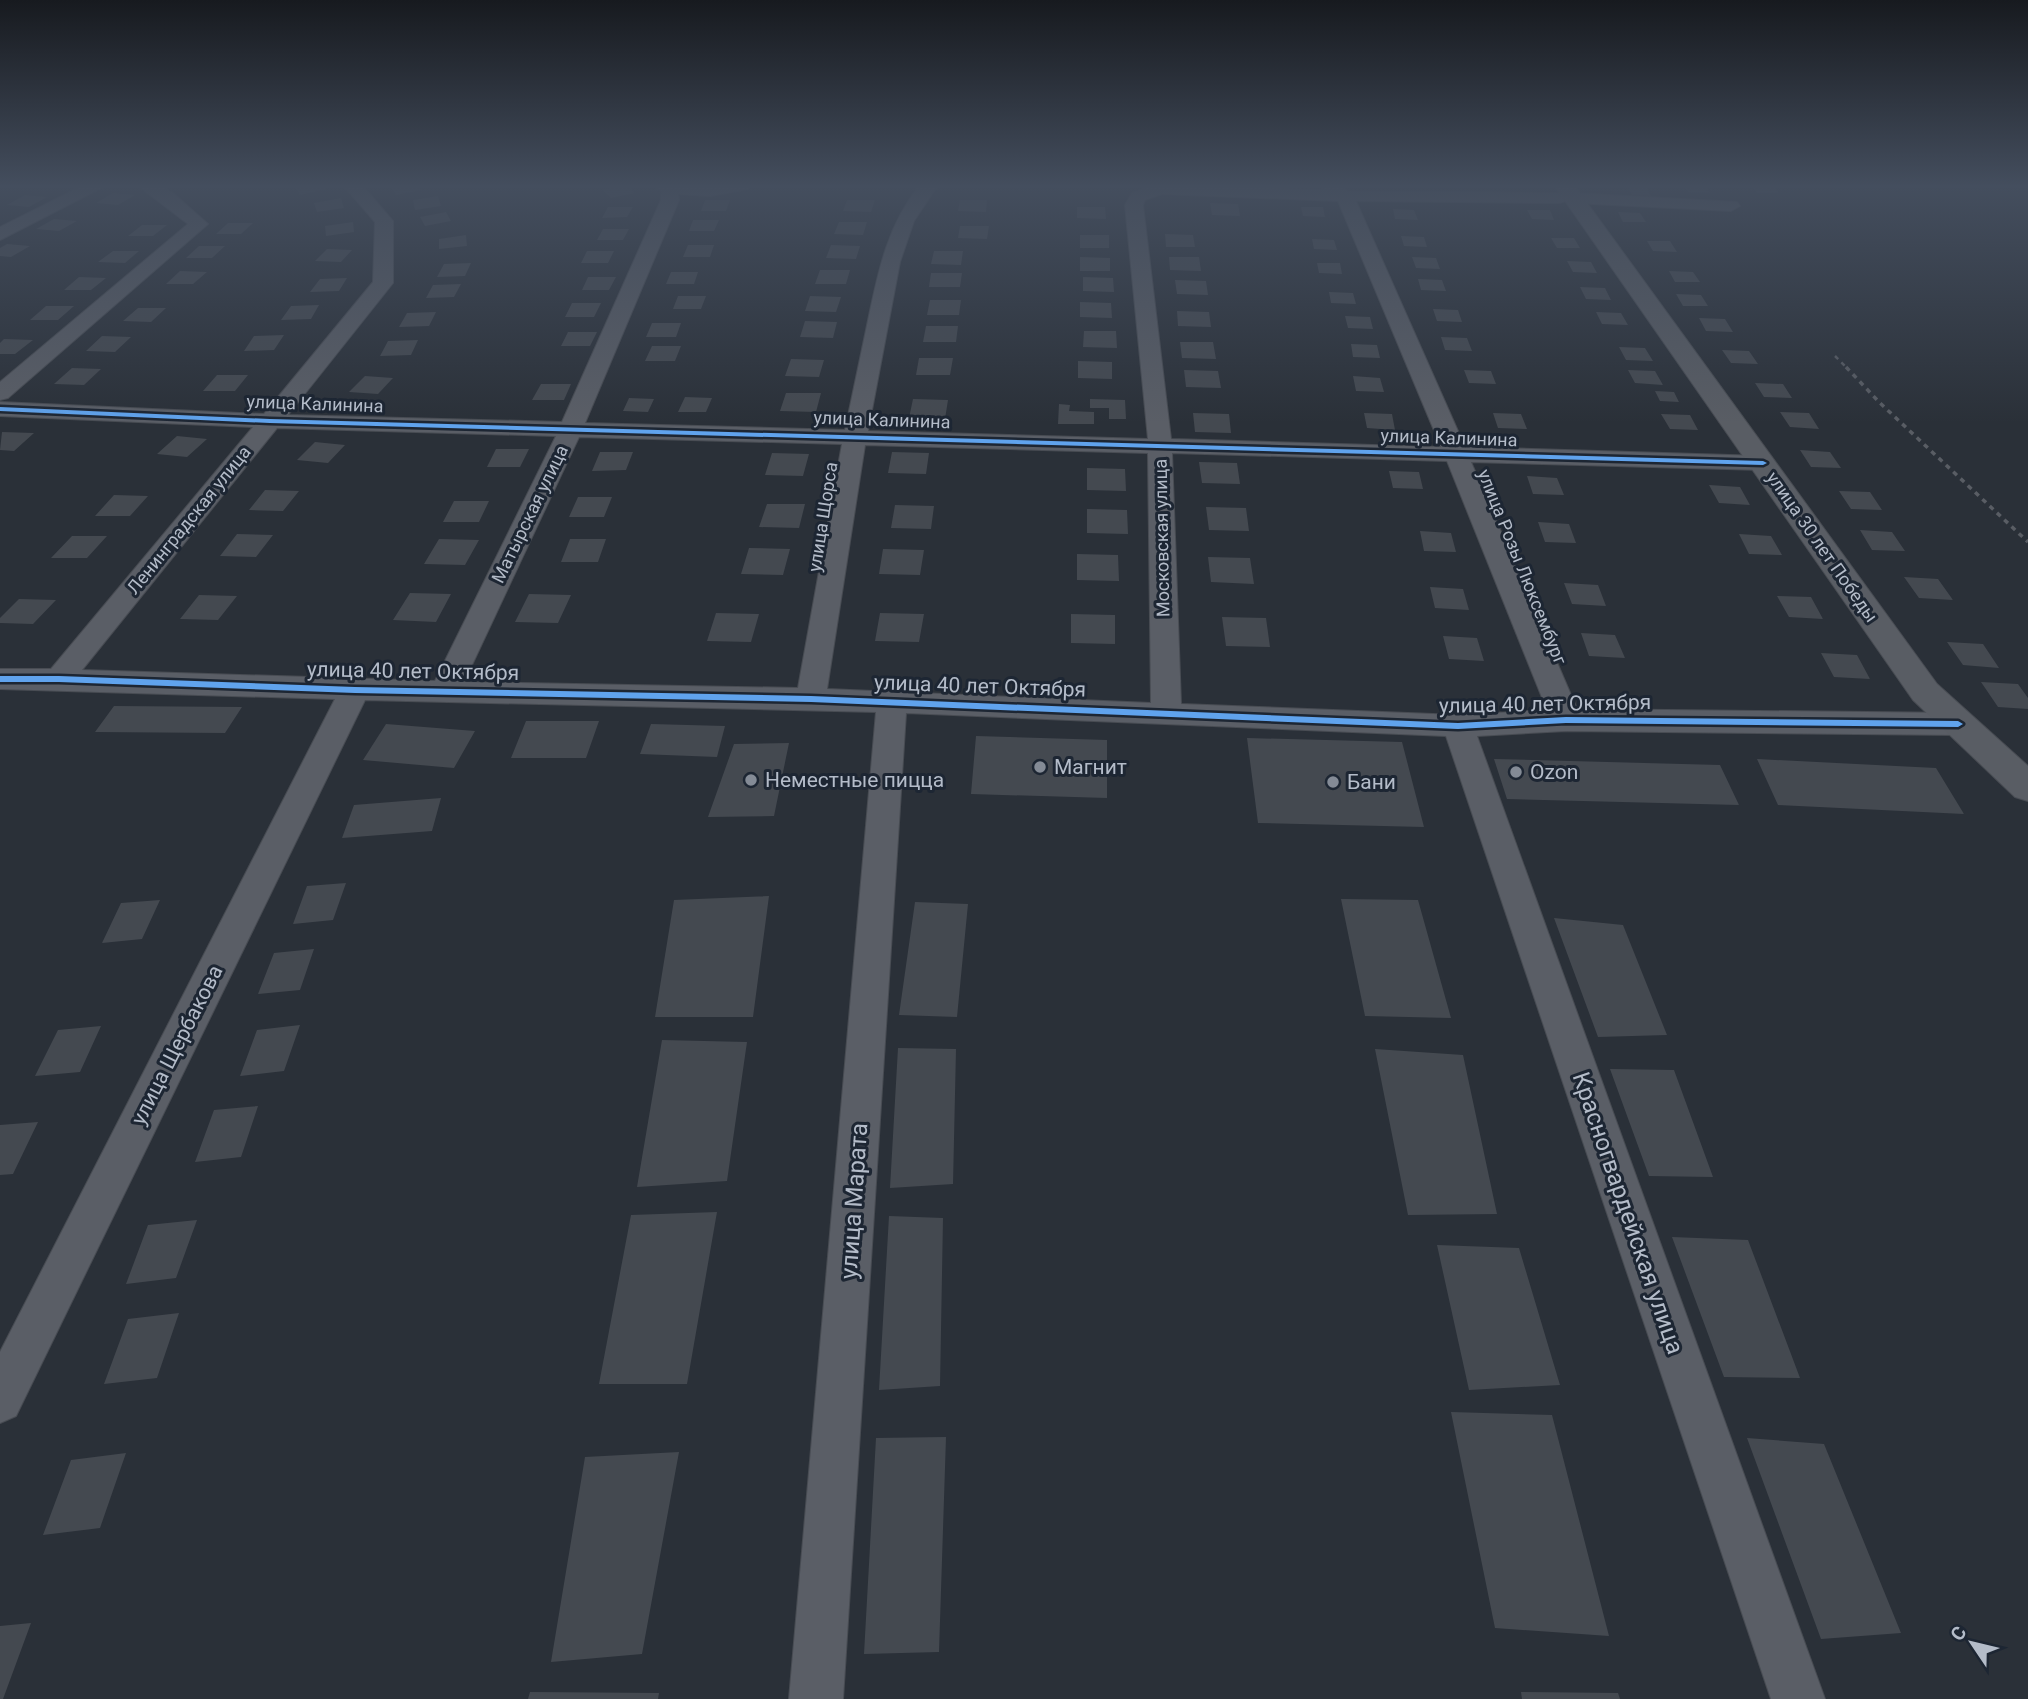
<svg xmlns="http://www.w3.org/2000/svg" width="2028" height="1699" font-family="Roboto,sans-serif">
  <rect width="100%" height="100%" fill="#2a3038"/>
  <path fill="#444950" d="M323,185L326,189L300,195L295,187Z
    M418,185L421,190L396,195L391,186Z
    M627,185L635,193L611,198L603,190Z
    M1626,185H1645L1651,196L1632,195Z
    M1683,185H1704L1710,193L1688,192Z
    M1751,185H1772L1779,193H1757Z
    M113,193L135,195L118,205L96,203Z
    M25,195L47,197L29,207L7,205Z
    M438,196L441,206L415,210L413,200Z
    M341,198L344,208L317,212L314,203Z
    M705,200H730L726,211H701Z
    M847,200H875L871,212L843,211Z
    M960,200H987L986,212L958,211Z
    M1210,203L1238,204L1240,216L1212,215Z
    M608,207H633L627,217L602,218Z
    M1077,207H1105L1106,219L1077,218Z
    M1301,207H1323L1325,217L1303,216Z
    M1393,209L1414,210L1418,220L1395,219Z
    M1527,210H1550L1554,220L1532,219Z
    M446,212L451,221L425,226L420,217Z
    M1618,212L1640,213L1646,222H1623Z
    M54,219L77,221L59,231L36,229Z
    M693,220H719L714,231H689Z
    M353,222L354,232L326,236L325,226Z
    M839,222H867L863,235L834,234Z
    M228,223H253L241,234H216Z
    M142,225H167L153,236H128Z
    M960,226H989L987,239L958,238Z
    M603,229H629L623,240H597Z
    M1165,234L1193,235L1195,247H1166Z
    M466,235L467,246L439,249V239Z
    M1080,235H1109V248H1080Z
    M1401,236L1424,237L1427,247L1404,246Z
    M1551,238H1574L1580,248H1557Z
    M1312,239L1334,240L1337,250L1314,249Z
    M1647,241H1670L1677,252L1653,251Z
    M7,244L30,246L11,257L0,256V248Z
    M688,245H714L710,257H683Z
    M831,245L860,246L856,259L826,258Z
    M199,246H225L212,258H186Z
    M327,249L352,250L341,262L315,261Z
    M113,251H139L125,263L98,262Z
    M587,251H614L608,263H581Z
    M934,251H963L961,265L931,264Z
    M1080,257L1110,258V271H1080Z
    M1169,257H1199L1201,271L1170,270Z
    M1412,257L1436,258L1440,269L1416,268Z
    M1567,261L1591,262L1597,273L1573,272Z
    M471,263L465,276L437,277L444,264Z
    M1317,263H1340L1342,274L1319,273Z
    M820,270H850L846,284H815Z
    M180,271L207,272L193,284H166Z
    M1669,271L1693,272L1700,282H1675Z
    M671,272H698L694,284H666Z
    M931,273H962L960,287H929Z
    M79,277L106,278L91,290H64Z
    M588,277H616L609,290H582Z
    M1083,277L1113,278L1114,292L1083,291Z
    M347,278L339,291L310,292L320,279Z
    M1418,279L1442,280L1446,291L1421,290Z
    M1175,280L1206,281L1208,295L1177,294Z
    M461,284L454,297L426,298L433,285Z
    M1580,287L1605,288L1611,300L1586,299Z
    M1329,292L1353,293L1356,304L1331,303Z
    M1676,294L1701,295L1708,306H1683Z
    M678,296H706L701,309H673Z
    M810,296L841,297L836,312L805,311Z
    M930,300H961L959,315H927Z
    M1080,302L1111,303L1112,318L1080,317Z
    M572,303H601L594,317H565Z
    M319,305L311,319L281,320L291,306Z
    M46,306H74L58,320H30Z
    M138,308H166L151,322L123,321Z
    M1433,309L1458,310L1462,322L1437,321Z
    M1177,311L1209,312L1211,327L1178,326Z
    M436,312L429,326L399,327L407,313Z
    M1596,312L1621,313L1628,325L1602,324Z
    M1345,316L1370,317L1373,329L1348,328Z
    M1699,318L1725,319L1733,332L1706,331Z
    M805,321L837,322L833,338L800,337Z
    M652,323H681L676,337H646Z
    M926,326H958L956,342H923Z
    M1084,331H1116L1117,348L1083,347Z
    M568,332H597L590,346H561Z
    M284,335L274,350L244,351L254,336Z
    M102,336L131,337L115,352L86,351Z
    M1441,337L1467,338L1472,351L1445,350Z
    M4,339L33,340L15,354H0V343Z
    M418,340L411,355L380,356L388,341Z
    M1180,342H1213L1216,359L1182,358Z
    M1351,344L1377,345L1380,358L1353,357Z
    M652,346H681L675,361H645Z
    M1619,347L1645,348L1653,361L1626,360Z
    M1722,350L1749,351L1758,364L1731,363Z
    M919,358H953L950,375H916Z
    M791,359L824,360L819,377L785,376Z
    M1078,361L1112,362V379L1078,378Z
    M72,368L101,369L84,385L54,384Z
    M1184,370L1218,371L1221,388L1186,387Z
    M1464,370L1491,371L1496,384L1469,383Z
    M1628,370L1655,371L1663,385L1635,383Z
    M217,375H248L235,391H203Z
    M365,376L393,378L378,394L349,392Z
    M1353,376L1380,378L1384,392L1356,391Z
    M1755,383L1783,384L1792,398L1764,397Z
    M541,384H571L564,400H532Z
    M1655,391L1674,392L1679,402L1660,401Z
    M786,393H821L816,412L780,411Z
    M685,397L712,398L706,412H678Z
    M629,398L654,399L648,412L623,411Z
    M913,399L948,400L945,419L909,418Z
    M1090,399L1125,400L1126,419H1109V408H1090Z
    M1059,404L1070,405L1069,411L1094,412V424H1058Z
    M1780,412L1809,413L1819,429L1790,427Z
    M1193,413L1229,414L1231,433L1195,432Z
    M1364,413L1392,414L1395,430L1367,428Z
    M1493,413L1521,414L1527,429L1498,428Z
    M1661,414L1690,415L1698,430L1670,429Z
    M2,432L34,433L14,451L0,450Z
    M177,436L207,439L187,457L157,454Z
    M315,442L345,445L328,463L297,460Z
    M496,449H529L520,467H487Z
    M1800,450L1830,452L1841,468L1811,467Z
    M600,452H633L626,470L592,471Z
    M892,452L929,453L926,474L888,473Z
    M772,453L809,454L803,476L765,475Z
    M1199,462L1237,463L1240,484L1202,483Z
    M1087,468L1125,469L1126,491L1087,490Z
    M1389,471L1419,472L1423,489L1393,488Z
    M1527,476L1557,478L1564,495L1533,494Z
    M1709,485L1740,487L1750,505L1719,503Z
    M265,490L299,491L283,511L249,510Z
    M1839,491L1870,492L1882,510L1851,509Z
    M114,495L148,496L130,516H95Z
    M578,497H612L604,517H569Z
    M454,501H489L479,522H443Z
    M767,504H805L799,528L759,527Z
    M895,505L934,506L931,529L891,528Z
    M1206,507L1246,508L1249,531L1209,530Z
    M1087,509L1127,510L1128,534L1087,533Z
    M1538,522L1569,524L1576,543L1545,542Z
    M1860,530L1892,532L1905,551L1872,550Z
    M1420,531L1451,533L1456,552L1424,551Z
    M237,534L273,535L256,557L220,556Z
    M1739,534L1771,536L1782,555L1749,554Z
    M72,536H107L87,558H51Z
    M439,539L479,540L465,565L424,564Z
    M570,539H606L598,562H561Z
    M749,548L790,549L783,575L741,574Z
    M883,549L924,550L920,575L879,574Z
    M1077,554L1118,555L1119,581L1077,580Z
    M1208,557L1250,558L1254,584L1211,582Z
    M1904,577L1938,579L1953,600L1919,598Z
    M1564,583L1598,585L1606,606L1572,604Z
    M1430,587L1463,589L1469,610L1435,608Z
    M410,593L451,594L436,622L393,620Z
    M529,594L571,595L558,623L515,622Z
    M199,595L237,596L218,620L180,619Z
    M1777,596L1811,597L1823,619L1789,617Z
    M19,599L56,600L33,624L0,623V618Z
    M716,613L759,614L751,642L707,641Z
    M880,613L924,614L919,642L875,641Z
    M1071,614L1115,615V644L1071,643Z
    M1222,617L1266,618L1270,647L1226,646Z
    M1581,633L1615,635L1625,658L1589,656Z
    M1443,636L1477,638L1484,661L1449,659Z
    M1947,642L1983,644L1999,668L1963,665Z
    M1821,653L1857,655L1870,679L1834,677Z
    M1981,682L2018,684L2028,698V709L1998,707Z
    M114,706L242,707L225,733L95,732Z
    M526,721H599L586,758H511Z
    M386,724L475,731L454,768L363,760Z
    M651,724L725,726L717,757L640,754Z
    M976,736L1107,740V798L971,794Z
    M1247,738L1402,742L1424,827L1258,823Z
    M789,743L774,816L708,817L734,744Z
    M1494,759L1720,765L1739,805L1507,799Z
    M1757,759L1936,768L1964,814L1778,805Z
    M441,798L432,831L342,838L354,805Z
    M346,883L333,920L293,924L307,886Z
    M769,896L753,1017H655L674,900Z
    M1341,899L1418,900L1451,1018L1365,1016Z
    M160,900L142,939L102,943L121,903Z
    M915,902L968,904L957,1017L899,1015Z
    M1554,918L1623,925L1667,1035L1598,1037Z
    M314,949L300,990L258,994L274,953Z
    M300,1025L284,1071L240,1076L257,1030Z
    M101,1026L80,1072L35,1076L58,1030Z
    M662,1040L747,1042L727,1181L637,1187Z
    M898,1048L956,1049L953,1184L890,1188Z
    M1375,1049L1463,1055L1497,1214L1408,1215Z
    M1610,1069L1674,1070L1713,1177L1649,1176Z
    M258,1106L241,1157L195,1162L214,1110Z
    M38,1122L13,1174L0,1175V1125Z
    M717,1212L687,1384H599L631,1215Z
    M889,1216L943,1218L940,1386L879,1390Z
    M197,1220L176,1278L126,1284L148,1225Z
    M1672,1237L1748,1240L1800,1378L1724,1377Z
    M1437,1245L1519,1248L1560,1385L1469,1390Z
    M179,1313L157,1378L104,1384L128,1319Z
    M1451,1412L1552,1415L1609,1636L1495,1628Z
    M946,1437L939,1652L864,1654L876,1438Z
    M1747,1438L1824,1444L1901,1633L1821,1639Z
    M679,1452L642,1654L551,1662L585,1457Z
    M126,1453L100,1528L43,1535L71,1460Z
    M31,1623L3,1699H0V1626Z
    M530,1692L659,1693L658,1699H528Z
    M1521,1692L1618,1693L1620,1699H1522Z"/>
  <g fill="none" stroke-linecap="round" stroke-linejoin="round">
    <defs>
      <path id="minor" d="M84,185H107L0,240V227Z
        M137,185H159L173,193L208,224L8,398L0,400V382L188,224Z
        M343,185H362L393,221V283L288,415L562,422L661,200V191L652,185H751L748,189L710,196L678,194L679,200L585,423L845,430C852,397 859,363 866,330C877,278 885,228 920,185H938L914,221L900,262L868,431L1148,439L1125,205L1132,193L1154,185L1322,190V185H1338L1348,191L1559,193L1566,195L1573,193L1737,202L1740,206L1731,211L1573,203L1566,201L1559,203L1356,201L1465,447L1763,456L1771,458L1775,463L1771,468L1763,470L1471,462L1577,709L1958,713L1969,716L1973,724L1969,732L1958,735L1566,731L1477,736L1825,1699H1771L1446,736L906,713L843,1699H789L876,712L365,700L16,1416L0,1423V1352L335,699L0,689V669H51L253,427L0,416V402L264,414L373,282L375,222ZM1162,194L1338,201L1441,447L1171,439L1143,205L1145,200ZM277,428L556,436L435,681L82,670ZM579,437L842,444L798,688L464,682ZM865,445L1148,453L1151,703L827,689ZM1172,453L1447,461L1547,710L1458,715L1181,704Z"/>
      <path id="secondary" d="M1554,185H1574L1937,684L2028,766V801L2015,797L1913,700Z"/>
    </defs>
    <use href="#minor" stroke="#484c53" stroke-width="2"/>
    <use href="#secondary" stroke="#484c53" stroke-width="2"/>
    <use href="#minor" fill="#5a5e66" fill-rule="evenodd"/>
    <use href="#secondary" fill="#595d64" fill-rule="evenodd"/>
    <path stroke="#595d64" stroke-width="2.5" stroke-dasharray="4.5 4.5" stroke-linecap="butt" d="M1835,356L1848,369"/>
    <path stroke="#595d64" stroke-width="3.5" stroke-dasharray="5 5" stroke-linecap="butt" d="M1846,367L1880,403L2028,542"/>
    <defs>
      <path id="cycleway" d="M0,407L270,419L1763,461L1767,463L1763,465L270,423L0,411Z
        M0,676H59L355,687L811,696L1458,723L1566,717L1958,721L1963,724L1958,727L1566,723L1458,729L811,702L355,693L59,682H0Z"/>
    </defs>
    <use href="#cycleway" stroke="#1d2633" stroke-width="5"/>
    <use href="#cycleway" fill="#60a3ed" fill-rule="evenodd"/>
  </g>
  <linearGradient id="sky" x2="0" y2="1"><stop stop-color="#171a1f"/><stop offset="0.44" stop-color="#444e5e"/><stop offset="1" stop-color="#444e5e" stop-opacity="0"/></linearGradient>
  <rect width="2028" height="423" fill="url(#sky)"/>
  <g fill="#848b96" stroke="#1d2633" stroke-width="2.5">
    <circle cx="1040" cy="767" r="7"/>
    <circle cx="1516" cy="772" r="7"/>
    <circle cx="751" cy="780" r="7"/>
    <circle cx="1333" cy="782" r="7"/>
  </g>
  <g text-anchor="middle" stroke-width="6" stroke-linejoin="round" paint-order="stroke">
    <g font-size="18" fill="#b4bcc9" stroke="#1d2633">
      <text transform="translate(315 404) rotate(2)" y="6">улица Калинина</text>
      <text transform="translate(882 420) rotate(2)" y="6">улица Калинина</text>
      <text transform="translate(1449 438) rotate(2)" y="6">улица Калинина</text>
      <text transform="translate(530 514) rotate(-64)" y="6">Матырская улица</text>
      <text transform="translate(823 517) rotate(-81)" y="6">улица Щорса</text>
      <text transform="translate(189 520) rotate(-51)" y="6">Ленинградская улица</text>
      <text transform="translate(1162 538) rotate(-91)" y="6">Московская улица</text>
      <text transform="translate(1822 547) rotate(55)" y="6">улица 30 лет Победы</text>
      <text transform="translate(1522 567) rotate(68)" y="6">улица Розы Люксембург</text>
    </g>
    <g font-size="21" fill="#b4bcc9" stroke="#1d2633">
      <text transform="translate(413 671) rotate(1)" y="7">улица 40 лет Октября</text>
      <text transform="translate(980 686) rotate(2)" y="7">улица 40 лет Октября</text>
      <text transform="translate(1545 704) rotate(-1)" y="7">улица 40 лет Октября</text>
      <text transform="translate(177 1045) rotate(-63)" y="7">улица Щербакова</text>
    </g>
    <g font-size="21" fill="#b4bcc9" stroke="#1d2633" text-anchor="start">
      <text x="1054" y="774">Магнит</text>
      <text x="1530" y="779">Ozon</text>
      <text x="765" y="787">Неместные пицца</text>
      <text x="1347" y="789">Бани</text>
    </g>
    <g font-size="24" fill="#b4bcc9" stroke="#1d2633">
      <text transform="translate(854 1201) rotate(-86)" y="8">улица Марата</text>
      <text transform="translate(1628 1213) rotate(71)" y="8">Красногвардейская улица</text>
    </g>
  </g>
  <g transform="translate(1972 1643) rotate(305)" stroke="#1d2633" stroke-width="5" paint-order="stroke">
  <path d="M0-5L12 26L0 18L-12 26Z" fill="#b4bcc9"/>
  <text y="-10" font-size="19" font-weight="bold" text-anchor="middle" fill="#b4bcc9">С</text>
  </g>
</svg>
